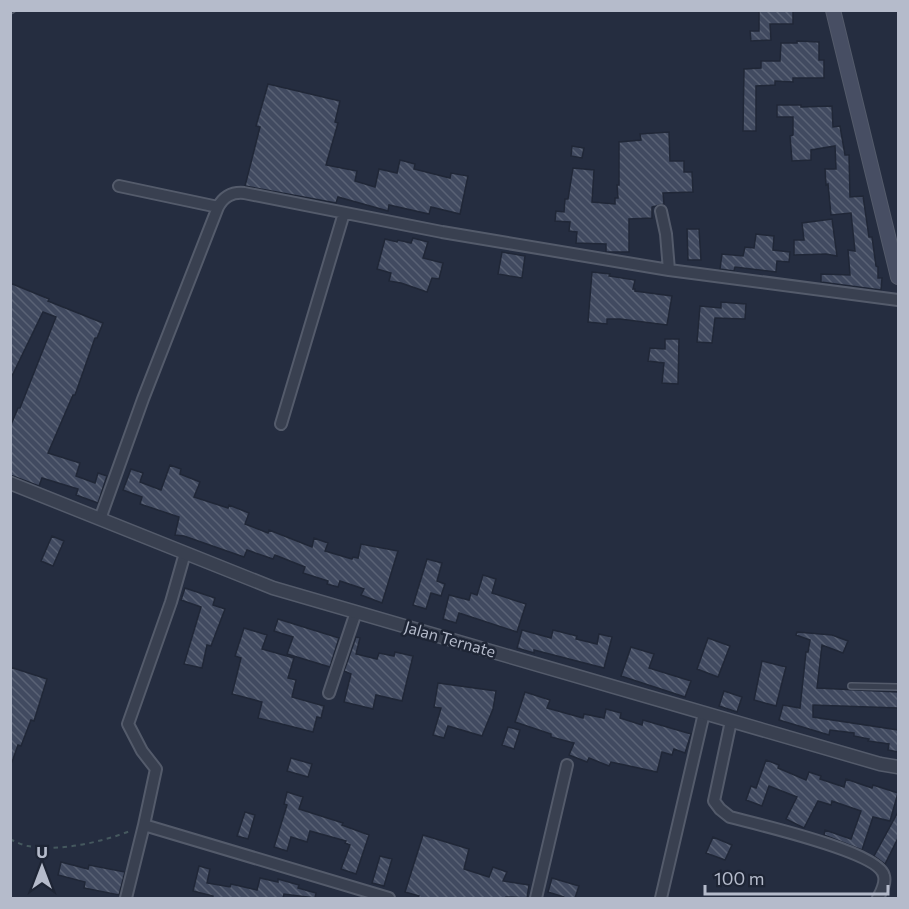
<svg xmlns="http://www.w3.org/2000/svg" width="909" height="909" font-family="Commissioner,sans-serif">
  <defs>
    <pattern id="building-back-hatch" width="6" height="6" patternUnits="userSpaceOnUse" patternTransform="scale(1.5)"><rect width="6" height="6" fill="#414a60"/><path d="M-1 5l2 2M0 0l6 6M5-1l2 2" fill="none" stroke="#5a6275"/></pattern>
  </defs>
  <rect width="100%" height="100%" fill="#252d40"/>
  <path fill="url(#building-back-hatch)" stroke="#202737" stroke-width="1.5" d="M759,10H793V24H770L771,40L751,41L750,31H759Z
    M797,41L819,42V60H824V78H793V82L775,81V85L756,86V131H743L744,69L761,68V61H780L781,43H797Z
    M268,84L340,101L335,122L338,123L326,165L357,171L355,181L375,187L379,169L397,173L400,160L415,164L414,169L450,178L451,173L468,176L460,214L431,207L429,214L389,205L388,211L338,197L336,203L245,186L260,127L256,126Z
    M777,105H801V107L832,106L833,127L840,126L845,155H849L850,197L863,196L869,237H872L876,266L878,267V278H882L881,290L821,282V274L850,275L848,250L855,251L851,213L831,215L828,184L826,185L825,169H836L835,146L811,150V160L792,161L790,136L793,135V117H777Z
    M669,132L670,161H684V172H692L693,192L663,193L664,204L652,207V218L629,219V252H606V244L576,243L577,232L569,231L570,222L555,221L556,211L564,212L565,199H568L573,168L594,170L592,202L615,204V198H618L617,185H619V142L641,140L640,134Z
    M572,146L584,148L582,158L571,156Z
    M832,219L837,256L826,254L794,255V240H804L802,223Z
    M687,229H699L701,260H688Z
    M756,234L774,236L773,250L790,252L789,262L777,261L776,272L735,267L734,271L720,269L722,254L743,256L745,247L754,248Z
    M413,238L428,242L423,258L443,263L439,279L432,278L427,292L401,283L389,281L391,273L377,269L385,239L397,242L398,240L411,243Z
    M502,252L525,256L522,278L498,274Z
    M592,272L610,274L609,276L635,280L633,289H635V291L672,296L667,325L620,319H607V324L588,322Z
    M10,283L49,299L48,301L103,323L97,338H95L75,395H73L48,453L80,463L76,476L95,483L98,473L107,476L98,503L76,495L78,489L42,478L39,486L10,475V427L18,408H20L56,317L43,312L10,380Z
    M721,302L746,304L745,319L715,318L712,343L697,342L700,306L721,308Z
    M665,339H679L678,384L662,383L664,363L648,361L650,348L665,349Z
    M170,465L181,469L180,474L200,482L194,497L228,508L229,505L249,513L245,524L268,533L269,530L312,547L314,538L328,543L325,551L352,559L353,557L358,558L361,544L398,551L382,603L361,595L364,589L340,581L338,587L327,584L328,581L303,573L305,567L275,555L273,559L247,550L244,557L184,536L175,535L179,517L140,504L142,497L123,490L131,469L143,473L140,482L161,490Z
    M52,536L64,541L53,566L41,561Z
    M427,559L442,563L437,581L445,584L441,596L431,593L426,609L413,605Z
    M483,575L496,579L492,593L526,604L517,632L459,613L456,623L443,619L449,595L469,600L471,593L477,595Z
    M185,588L215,598L213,605L225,609L211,646L207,645L202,668L184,664L201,607L181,600Z
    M278,619L339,638L330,667L287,654L293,637L274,631Z
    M244,628L267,635L262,649L294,658L288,678L296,680L292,697L324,706L321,718L317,717L313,732L258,718L262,702L232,694L241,658L235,656Z
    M522,630L551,638L553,630L577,636L576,639L597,644L599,634L612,637L604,668L534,650V653L517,648Z
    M797,632L832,635L848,641L843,653L822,645L817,688L898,692V708L813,705V717L898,730V752L888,750L889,744L868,741L869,739L854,736V733L830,730L829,735L779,720L783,705L800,708L806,652H808L810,640L796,635Z
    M356,637L360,638L356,654L377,659L379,653L394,656L395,652L413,656L402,701L376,695L373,709L344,702L351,674L344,671Z
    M708,638L730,646L718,677L697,669Z
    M631,647L654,654L649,668L691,681L685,697L621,676Z
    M762,661L786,667L776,706L754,700Z
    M10,667L47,679L34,721L31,720L21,746L18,745L12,762H10Z
    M438,683L496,691L493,709L482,736L448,726L444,738L433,735L441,708L434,707Z
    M724,691L742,697L737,712L719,706Z
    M525,692L550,700L547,708L583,718L584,714L604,718L606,709L621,713L620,718L642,725L643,720L691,734L685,753L674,749L672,755L662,752L657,772L611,762L609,766L589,758L587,762L569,755L574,743L551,737V734L515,722Z
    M508,727L520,730L514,749L502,745Z
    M291,758L312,764L308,777L287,771Z
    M766,760L779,765L778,768L806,780L809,772L821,776L820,779L844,787L846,779L872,788L873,785L898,793L890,821L873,817L862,850L824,835L825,830L851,839L861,811L832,801L831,805L818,801L804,828L786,819L797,797L769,786L762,806L746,800L751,786L756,788Z
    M287,792L303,797L299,809L343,823L342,825L369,835L356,874L341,869L350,845L345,843L346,841L310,831L307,842L291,837L287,851L274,847L287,805L284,804Z
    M245,812L255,815L248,839L237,836Z
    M898,812V838L885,864L874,856Z
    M423,835L469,849L464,869L489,877L493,867L507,872L503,881L529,885L527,898L506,897L505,898H418L419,896L405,892Z
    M713,837L732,845L725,860L706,853Z
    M380,856L392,859L384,886L372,883Z
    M61,862L88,869L89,865L125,872L119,895L84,888L85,882L58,875Z
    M199,866L210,869L207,883L230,887L231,884L257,890L260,878L278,882V879L299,885L298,888L316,893L315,898L284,894L283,898H213V896L193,891Z
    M552,878L579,886L575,898H564V897L548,892Z"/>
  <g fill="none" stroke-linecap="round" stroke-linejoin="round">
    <defs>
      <path id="service" d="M10,11L12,10
        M851,686L898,687"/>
      <path id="minor" d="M119,186L218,207
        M661,211L666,234L669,270
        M281,424L344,213
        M100,519L143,399L218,207C224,196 232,192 244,193L442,232L669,270L898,300
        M185,553L171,602L128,724L142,751L156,769L144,825L389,898
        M329,693L356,612
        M731,721L714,801L720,809L730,817C756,824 880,852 884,876C886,884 881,892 878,898
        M126,898L144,825
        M536,898L567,765
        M661,898L704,713"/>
      <path id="tertiary" d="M10,483L273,588L880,764L898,767"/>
      <path id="secondary" d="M833,10L898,277"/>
    </defs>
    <use href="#service" stroke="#545b6b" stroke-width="8"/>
    <use href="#minor" stroke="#545b6b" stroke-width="14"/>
    <use href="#tertiary" stroke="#545b6b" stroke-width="15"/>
    <use href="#secondary" stroke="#545b6b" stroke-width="16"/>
    <path stroke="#45585e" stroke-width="2" stroke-dasharray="4.5 4.5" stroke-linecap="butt" d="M10,839C16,842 22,845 28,846C59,852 102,842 130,831"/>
    <use href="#service" stroke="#394050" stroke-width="5"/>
    <use href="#minor" stroke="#394050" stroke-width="10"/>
    <use href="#tertiary" stroke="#394050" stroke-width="12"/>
    <use href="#secondary" stroke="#474e63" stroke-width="14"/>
  </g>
  <g text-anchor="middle" stroke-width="5" stroke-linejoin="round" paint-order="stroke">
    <g font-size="16" fill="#b5bbcb" stroke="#1e2535">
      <text transform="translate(450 639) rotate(16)" y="6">Jalan Ternate</text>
    </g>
  </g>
  <rect width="909" height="909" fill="none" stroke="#b5bbcb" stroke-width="24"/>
  <g transform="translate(42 867)" stroke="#1e2535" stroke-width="4.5" paint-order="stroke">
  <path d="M0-4.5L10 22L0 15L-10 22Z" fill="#b5bbcb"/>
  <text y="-9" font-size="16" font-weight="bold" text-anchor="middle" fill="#b5bbcb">U</text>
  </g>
  <path d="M705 885v9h183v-9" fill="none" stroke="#b5bbcb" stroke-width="3"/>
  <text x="714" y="885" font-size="18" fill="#b5bbcb" stroke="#1e2535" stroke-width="4.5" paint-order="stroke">100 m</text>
</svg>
